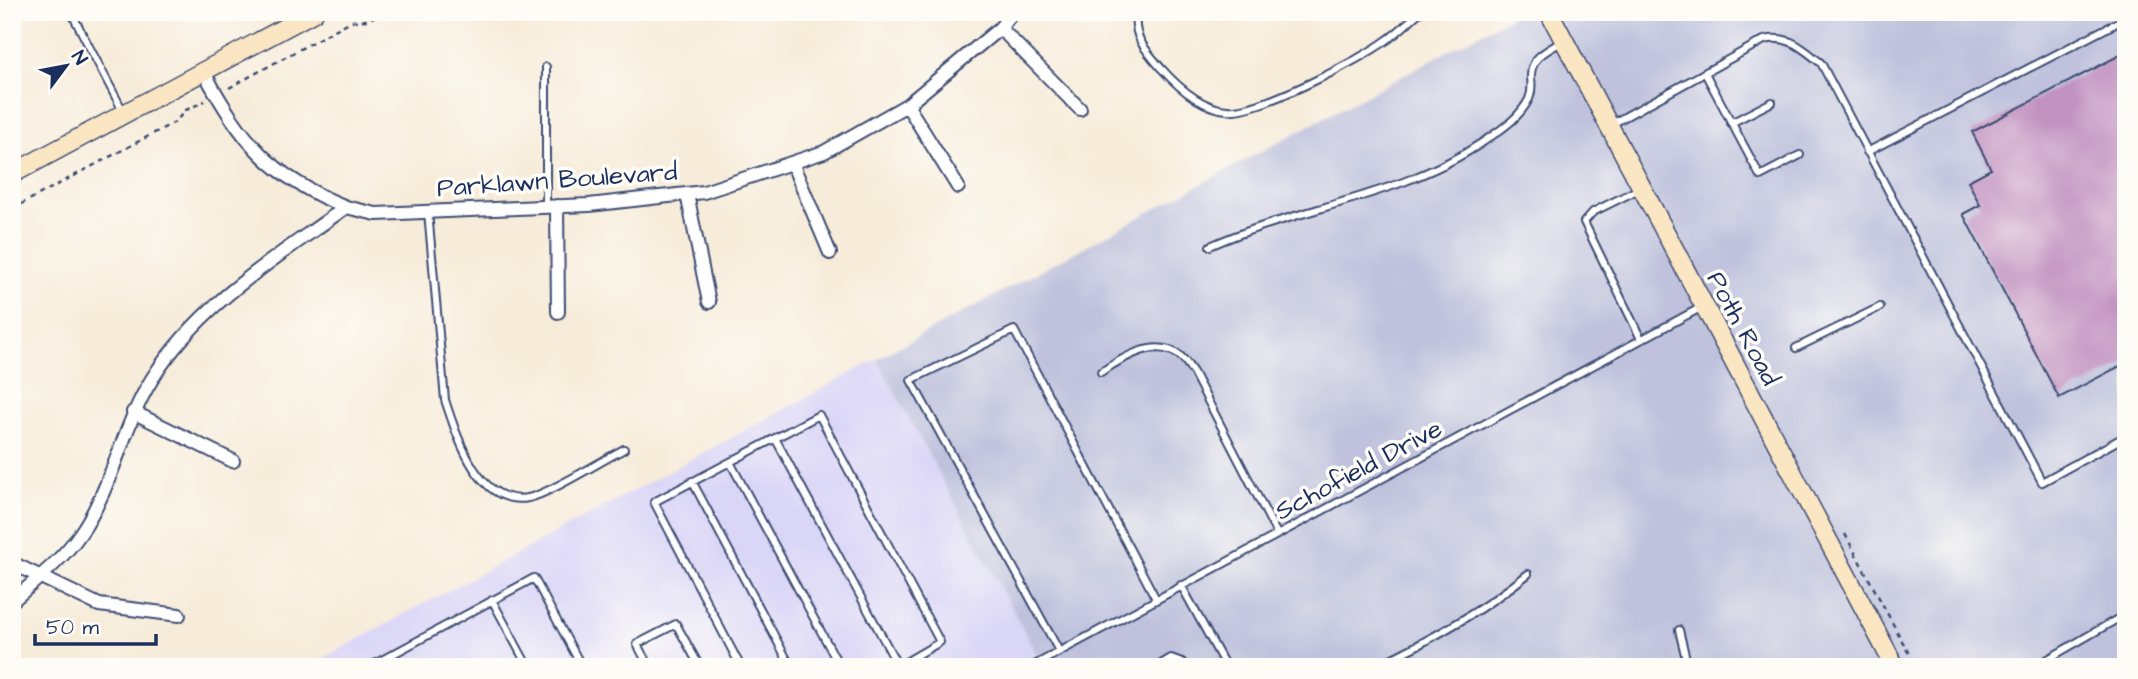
<svg xmlns="http://www.w3.org/2000/svg" width="2138" height="679" font-family="'Architects Daughter',sans-serif">
  <rect width="100%" height="100%" fill="#fdfcf7"/>
  <filter id="ink" filterUnits="userSpaceOnUse"><feTurbulence type="fractalNoise" baseFrequency=".0143" numOctaves="2"/><feDisplacementMap in="SourceGraphic" scale="14" xChannelSelector="R" yChannelSelector="G"/><feConvolveMatrix kernelMatrix="1 2 1 2 8 2 1 2 1" color-interpolation-filters="sRGB"/></filter>
  <filter id="wash" filterUnits="userSpaceOnUse"><feTurbulence type="fractalNoise" baseFrequency=".00686" numOctaves="4" result="noise"/><feDisplacementMap in="SourceGraphic" scale="28" xChannelSelector="R" yChannelSelector="G"/><feGaussianBlur stdDeviation="1.57" result="paint"/><feColorMatrix in="noise" values="0 0 0 0 0 0 0 0 0 0 0 0 0 0 0 0 0 1.4 0 .05"/><feComposite in="paint" operator="in"/></filter>
  <g filter="url(#wash)">
    <rect width="100%" height="100%" fill="#f7ecda"/>
    <path fill="#dad6f7" d="M877,359L1040,661L1030,667H307Z"/>
    <path fill="#c0c2dd" d="M1520,12H2126V667H1030L1040,661L877,359Z"/>
    <g id="blocks">
      <path fill="#c293c1" d="M2126,52V363L2059,398L1963,214L1980,205L1968,181L1991,169L1972,132Z"/>
    </g>
  </g>
  <g filter="url(#ink)">
    <use href="#blocks" fill-opacity="0" stroke="#3c4b71" stroke-width="2"/>
    <g fill="none" stroke-linecap="round" stroke-linejoin="round">
      <defs>
        <path id="lane" d="M71,12L124,113
          M1137,12C1131,35 1146,51 1161,68C1177,86 1201,108 1227,110C1259,113 1360,60 1387,40C1399,32 1409,21 1420,12
          M546,67V207
          M1705,73L1760,176L1800,155
          M1731,123L1772,102
          M1610,125L1764,40C1789,34 1803,49 1821,63L2042,482L2126,436
          M1867,152L2126,18
          M1639,189L1593,212L1584,222L1641,339
          M428,212L445,400C457,436 478,507 528,498C547,495 603,460 624,449
          M1210,246C1298,207 1402,197 1483,142C1500,130 1519,119 1529,99C1532,92 1532,86 1531,78C1530,57 1546,51 1563,41
          M1796,348L1880,307
          M1101,372C1121,359 1154,337 1179,355C1184,358 1189,367 1193,372L1277,534
          M775,438L898,666
          M730,462L840,667
          M692,481L791,667
          M1181,585L1226,667
          M492,600L528,667
          M1679,630L1688,667
          M1059,651L911,380L1014,330L1156,599
          M369,667L534,578L582,667
          M649,667L637,644L676,624L700,667
          M741,667L654,502L819,415L940,642L897,667
          M1031,667L1702,307
          M1156,667L1171,658L1182,662L1185,667
          M1374,667C1429,641 1481,612 1528,574
          M2034,667L2126,614"/>
        <path id="street" d="M1000,28L1080,109
          M204,72C242,142 271,177 346,207
          M907,105L958,187
          M792,163L830,253
          M687,194L709,302
          M557,206L558,312
          M133,412L233,461
          M12,563L99,605L179,615
          M12,601C36,580 62,560 80,534C113,487 122,427 152,379C200,303 275,259 346,207L376,214L589,205L704,192L824,152L907,105L1000,28L1013,12"/>
        <path id="secondary" d="M1549,12L1895,667
          M12,174L314,12"/>
      </defs>
      <use href="#lane" stroke="#3c4b71" stroke-width="10"/>
      <use href="#street" stroke="#3c4b71" stroke-width="16"/>
      <use href="#secondary" stroke="#3c4b71" stroke-width="21"/>
      <path stroke="#3c4b71" stroke-width="2.5" stroke-dasharray="5 5" stroke-linecap="butt" d="M229,88L351,21L368,20L382,12
        M12,209L175,122L186,110L205,101
        M1845,534L1916,667"/>
      <use href="#lane" stroke="#fff" stroke-width="6"/>
      <use href="#street" stroke="#fff" stroke-width="12"/>
      <use href="#secondary" stroke="#fbe6c4" stroke-width="18"/>
    </g>
  </g>
  <g text-anchor="middle" stroke-width="7" stroke-linejoin="round" paint-order="stroke">
    <g font-size="26" fill="#1b2f5e" stroke="#fdfcf7">
      <text transform="translate(557 179) rotate(-4)" y="9">Parklawn Boulevard</text>
      <text transform="translate(1744 328) rotate(62)" y="9">Poth Road</text>
      <text transform="translate(1358 469) rotate(-28)" y="9">Schofield Drive</text>
    </g>
  </g>
  <rect width="2138" height="679" fill="none" stroke="#fdfcf7" stroke-width="42"/>
  <g transform="translate(66 66) rotate(58)" stroke="#fdfcf7" stroke-width="5" paint-order="stroke">
  <path d="M0-5L12 26L0 18L-12 26Z" fill="#1b2f5e"/>
  <text y="-10" font-size="19" font-weight="bold" text-anchor="middle" fill="#1b2f5e">N</text>
  </g>
  <path d="M35 634v10h121v-10" fill="none" stroke="#1b2f5e" stroke-width="3.5"/>
  <text x="46" y="634" font-size="21" fill="#1b2f5e" stroke="#fdfcf7" stroke-width="5" paint-order="stroke">50 m</text>
</svg>
